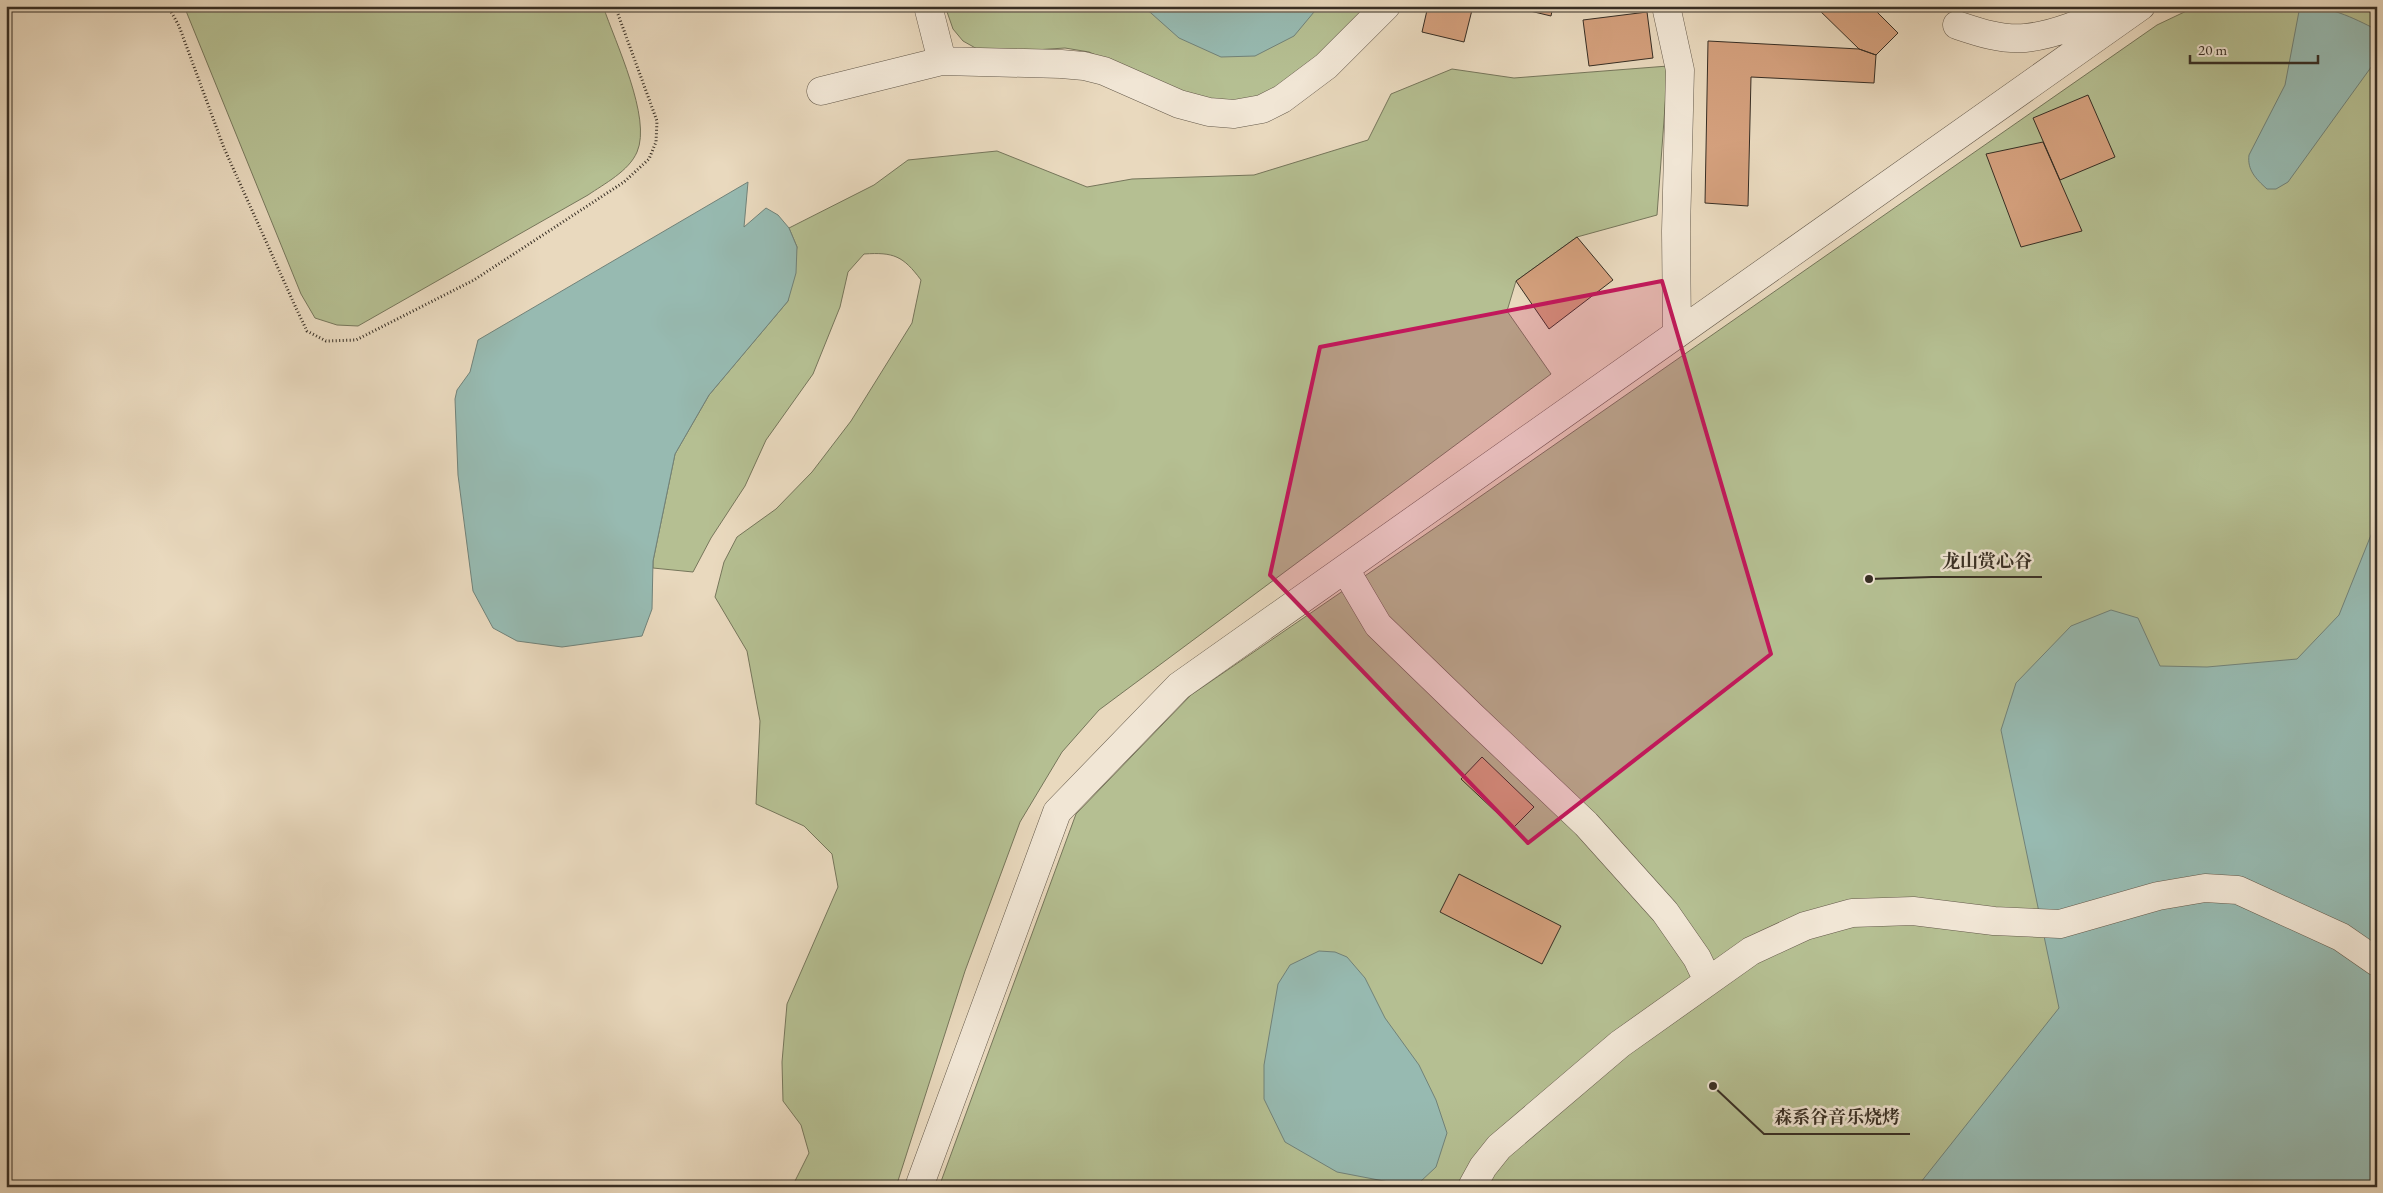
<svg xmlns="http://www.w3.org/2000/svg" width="2383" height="1193" font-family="'EB Garamond','Noto Serif SC',serif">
  <rect width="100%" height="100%" fill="#e9d9be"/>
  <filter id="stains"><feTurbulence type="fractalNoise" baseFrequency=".004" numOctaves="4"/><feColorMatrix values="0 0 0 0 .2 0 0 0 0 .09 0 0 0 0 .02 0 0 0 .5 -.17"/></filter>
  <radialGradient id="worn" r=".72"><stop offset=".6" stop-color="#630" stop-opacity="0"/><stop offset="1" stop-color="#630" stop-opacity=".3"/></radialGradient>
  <path fill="#b5bf92" stroke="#76765b" d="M184,6H603C615,42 652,118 637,152C629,171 604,184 588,195L358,326L337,325L315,318L301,294Z
    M945,6H1375L1321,60L1249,103L1207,105L1089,52L1065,48L1003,52L979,50L963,41L953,29Z
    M2197,6H2377V1187H939L1076,814L1191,695L1448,519L2157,25Z
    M1668,66L1657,215L1577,237L1516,281L1507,311L1551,374L1099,710L1062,752L1020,822L965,971L896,1187H792L809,1153L801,1125L783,1101L782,1062L787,1004L838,887L832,854L804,826L756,804L760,721L747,651L715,597L724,562L737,537L776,509L812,472L851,421L912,323L921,280C903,256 894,252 864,254L848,272L840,307L813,374L766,440L745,486L711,538L693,572L653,568V561L675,454L709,395L788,301L797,247L789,228L874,185L908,160L997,151L1087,187L1132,179L1254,175L1368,140L1391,94L1452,69L1514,78Z"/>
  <path fill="#97bab1" stroke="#718279" d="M1143,6H1319L1294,36L1255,56L1221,57L1179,38Z
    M2300,6C2329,6 2352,17 2377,30V59L2288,182L2276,189H2267C2256,179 2247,170 2249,155L2285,85Z
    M748,182L744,227L766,208L778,215L789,228L797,247L796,273L788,301L709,395L675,454L653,561L652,609L642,636L562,647L517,641L493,628L473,591L458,475L455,399L457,390L470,372L478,340Z
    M2377,520V1187H1917L2059,1008L2001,730L2016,683L2071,626L2111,610L2138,618L2160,666L2207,667L2297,659L2339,615Z
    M1319,951L1335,952L1347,957L1365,978L1385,1018L1419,1065L1436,1100L1447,1133L1436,1167L1420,1182H1389L1337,1172L1285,1142L1264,1099V1065L1278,984L1290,965Z"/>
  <path fill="#d4a07d" stroke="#372e24" d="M1428,6H1473L1464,42L1422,32Z
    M1509,6H1553L1551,16Z
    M1558,6H1582L1581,11Z
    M1815,6H1871L1898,33L1876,55L1859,49Z
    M1647,12L1653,58L1589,66L1583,20Z
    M1708,41L1859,49L1876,55L1874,83L1751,77L1748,206L1705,203Z
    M2088,95L2115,157L2060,180L2033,118Z
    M2043,142L2082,231L2021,247L1986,154Z
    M1577,237L1613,280L1549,329L1516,281Z
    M1482,757L1534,807L1513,828L1461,779Z
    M1459,874L1561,926L1542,964L1440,912Z"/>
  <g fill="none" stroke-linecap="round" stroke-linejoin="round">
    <defs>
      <path id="minor" d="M928,6L942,61
        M1666,6L1680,70L1676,231L1677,334
        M1957,25C1978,32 2001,40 2025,38C2057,35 2091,19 2121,6
        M821,91L942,61L1061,64L1084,66L1104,71L1179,104L1209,112L1234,114L1262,109L1282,99L1326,66L1386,6
        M1345,569L1378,625L1472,716L1586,824L1665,912L1697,958L1708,981
        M919,1187L1057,812L1179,686L2141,6
        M1472,1187L1483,1167L1499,1147L1620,1044L1751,951L1805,926L1852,913L1913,911L1994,921L2060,924L2158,896L2205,888L2238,890L2341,937L2377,962"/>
    </defs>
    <use href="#minor" stroke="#64594a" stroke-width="29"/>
    <path stroke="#372e24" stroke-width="3" stroke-dasharray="1 2.5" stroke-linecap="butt" d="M168,6L179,26L224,148L296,308L307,331L326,341L356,340L474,280L624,182L649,159L656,142L657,121L615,6"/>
    <use href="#minor" stroke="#f1e6d5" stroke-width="28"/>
  </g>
  <path fill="#c2185b" fill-opacity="0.2" stroke="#c2185b" stroke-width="4" stroke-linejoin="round" d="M1662,281L1771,654L1528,843L1270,575L1320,347Z"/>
  <path fill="none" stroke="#372e24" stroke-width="2" d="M1869 579L1932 577H2042M1713 1086L1764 1134H1910"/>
  <g fill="#372e24" stroke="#f1e6d5" stroke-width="2">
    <circle cx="1869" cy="579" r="5"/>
    <circle cx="1713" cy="1086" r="5"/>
  </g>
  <g font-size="18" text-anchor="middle" font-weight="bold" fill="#372e24" stroke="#f1e6d5" stroke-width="5" stroke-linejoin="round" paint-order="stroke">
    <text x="1987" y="567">龙山赏心谷</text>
    <text x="1837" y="1123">森系谷音乐烧烤</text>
  </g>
  <rect width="2383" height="1193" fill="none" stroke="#e9d9be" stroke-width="25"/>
  <rect x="8" y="8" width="2368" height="1178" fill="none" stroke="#372e24" stroke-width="2.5"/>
  <rect x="12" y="12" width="2358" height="1168" fill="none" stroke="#372e24"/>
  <path d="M2190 55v8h128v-8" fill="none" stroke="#372e24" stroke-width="2.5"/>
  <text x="2198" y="55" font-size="15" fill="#372e24" stroke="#f1e6d5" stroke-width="4" paint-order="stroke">20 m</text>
  <rect width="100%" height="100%" filter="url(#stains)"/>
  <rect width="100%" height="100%" fill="url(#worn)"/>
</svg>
